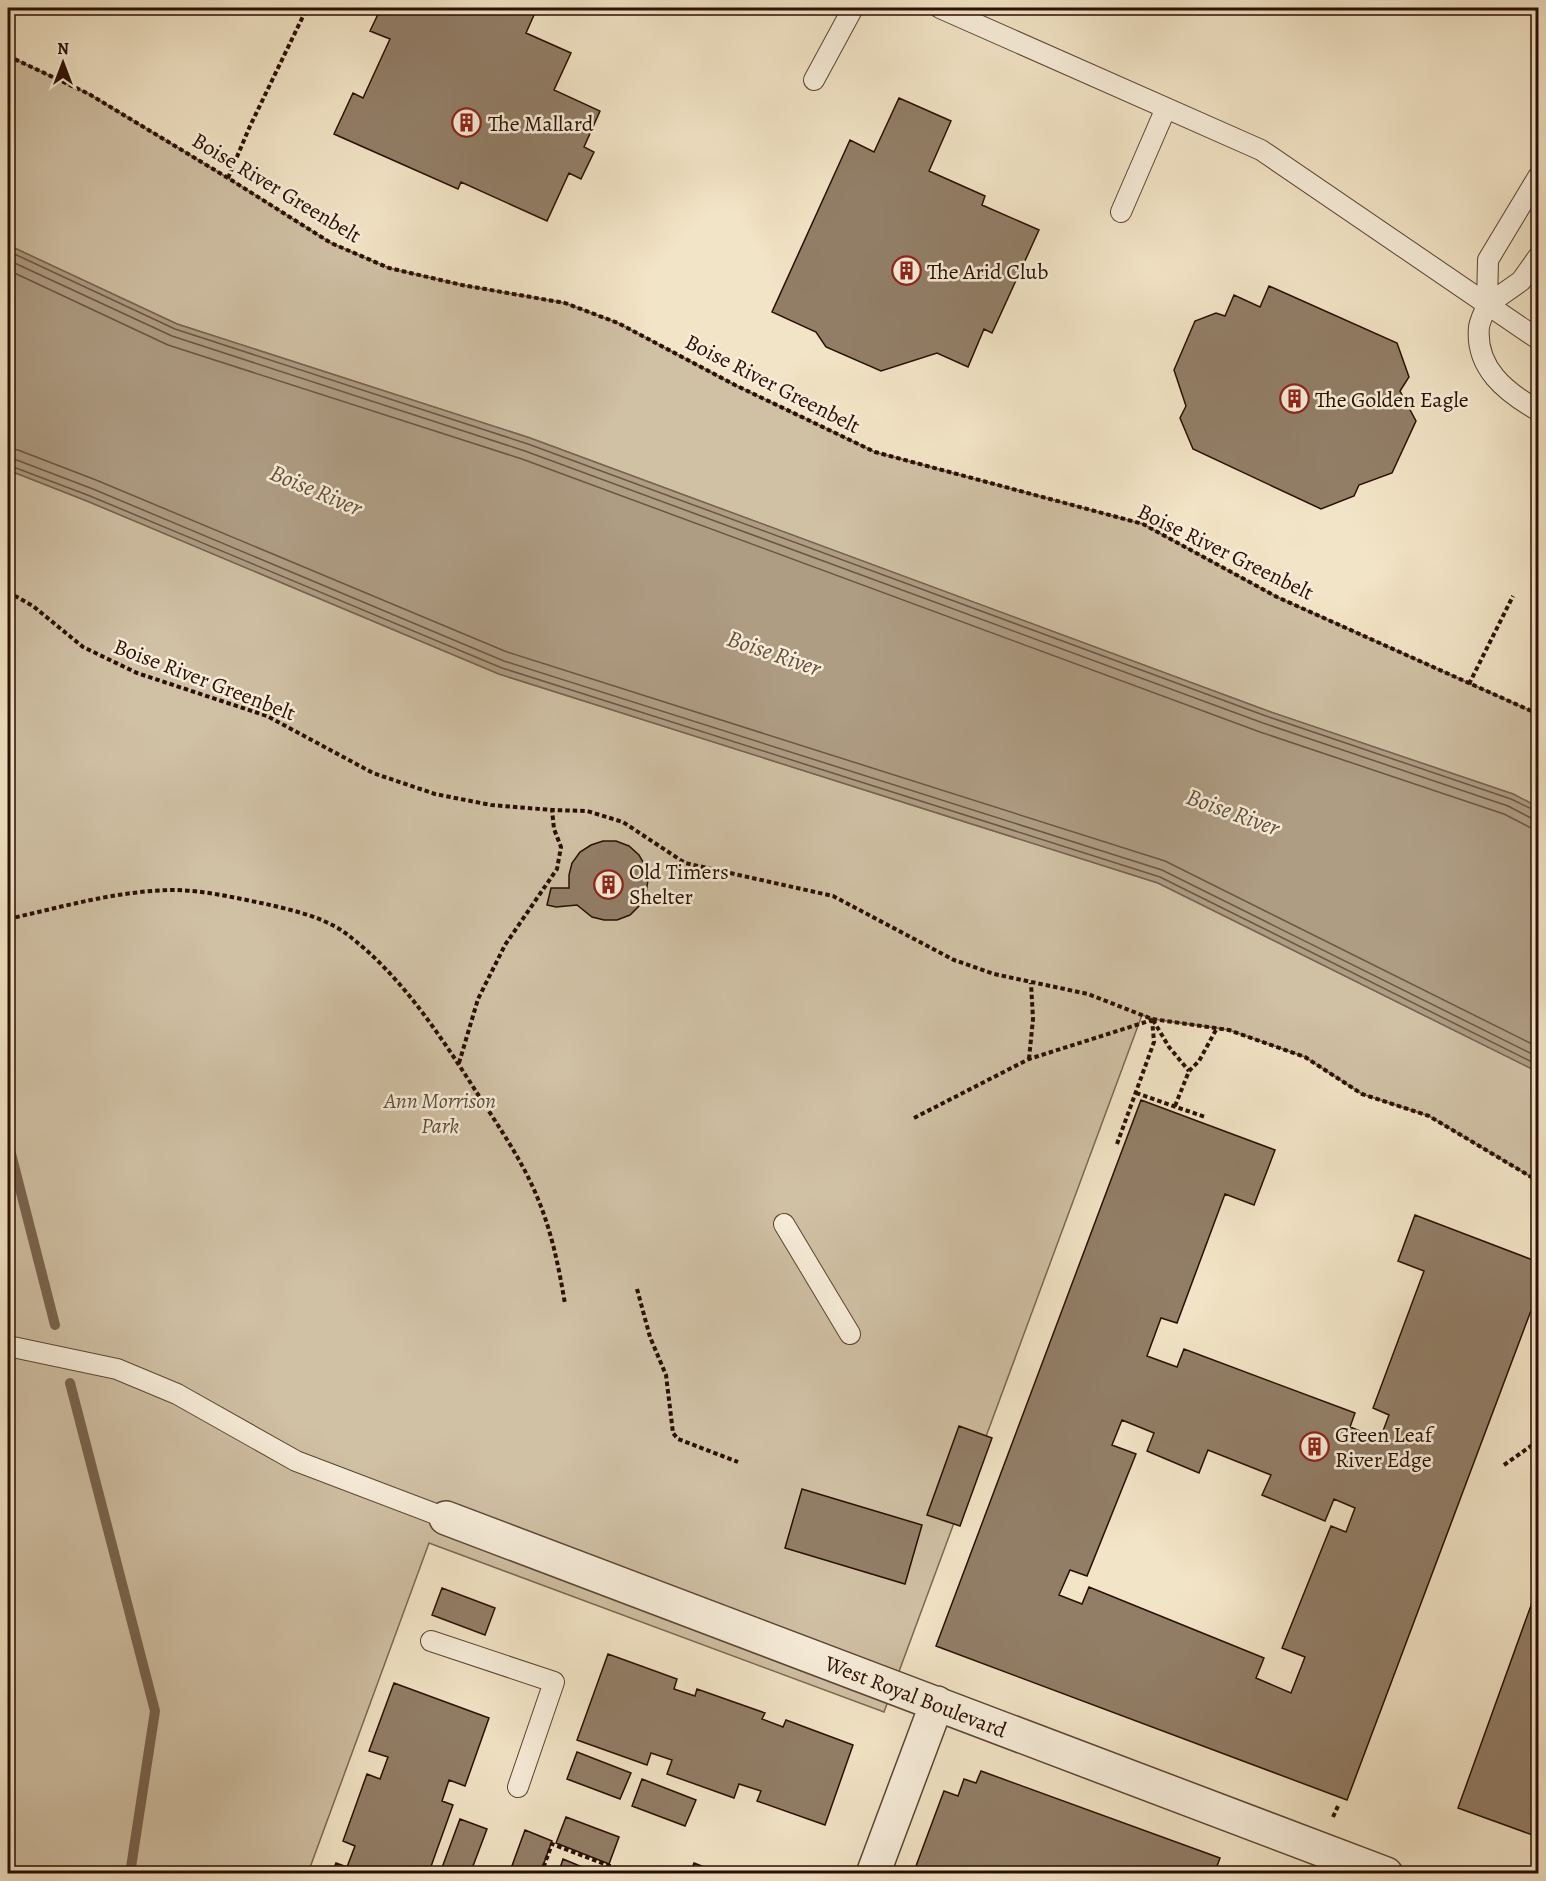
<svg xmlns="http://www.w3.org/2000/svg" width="1546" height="1881" font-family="Alegreya,serif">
  <rect width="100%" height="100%" fill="#f2e4c6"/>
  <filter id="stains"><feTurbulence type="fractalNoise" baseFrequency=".00333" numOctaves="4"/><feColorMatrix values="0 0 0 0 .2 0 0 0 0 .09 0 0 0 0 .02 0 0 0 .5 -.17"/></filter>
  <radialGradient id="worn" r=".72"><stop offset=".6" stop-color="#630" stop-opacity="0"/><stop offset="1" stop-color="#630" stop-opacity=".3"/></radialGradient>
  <path fill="#d0c0a4" stroke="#7d6852" stroke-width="1.5" d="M8,56L89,94L228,178L331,243L389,268L462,285L565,303L618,323L735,385L875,452L1143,524L1277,597L1538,714V807L1513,794L1268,711L530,438L177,324L8,245Z
    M8,470L87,501L499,674L1158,883L1538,1072V1181L1429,1116L1362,1094L1305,1057L1229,1030L1153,1019L1142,1015L884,1712L429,1543L308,1873H8Z"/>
  <path fill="#ae9c83" stroke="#79644f" stroke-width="1.5" d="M8,245L177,324L530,438L1268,711L1513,794L1538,807V1072L1158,883L499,674L87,501L8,470Z"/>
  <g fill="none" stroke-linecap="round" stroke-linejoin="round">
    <path stroke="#6c5642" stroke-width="1.5" d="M8,251L175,329L528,444L1266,716L1511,799L1538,812
      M8,260L172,336L525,451L1263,723L1508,806L1531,818L1538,820
      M8,270L168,345L522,459L1260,732L1504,814L1529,827L1538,829
      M8,449L18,450L96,480L507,652L1165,861L1538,1047
      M8,458L14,459L93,489L504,661L1162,870L1538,1057
      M8,465L90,496L502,668L1160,877L1538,1065"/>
    <path stroke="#79644f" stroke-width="10" d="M8,1142L55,1325
      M70,1383L155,1711L130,1874"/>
  </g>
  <path fill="#927e67" stroke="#2a0f00" stroke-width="1.5" fill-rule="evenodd" d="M381,8H517L534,15L526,33L571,53L554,90L600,111L584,147L594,152L581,179L569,173L547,221L461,182L458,189L334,134L353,93L363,98L390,39L370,31Z
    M899,98L951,121L929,171L985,196L982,205L1039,230L992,333L984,329L968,367L937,353L881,371L826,347L816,332L772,312L850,140L874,152Z
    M1269,286L1397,343L1409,377L1400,391L1416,421L1392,473L1359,485L1354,496L1321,509L1193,449L1180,418L1186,406L1174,370L1195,321L1216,313L1225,316L1234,295L1260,307Z
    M603,841H616L629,846L639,855L646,867L648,880L646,893L640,905L630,915L617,920H604L592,917L577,905L556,907L547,905L551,888H569V875L572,863L580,852L591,845Z
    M1141,1100L1275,1150L1254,1205L1225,1194L1177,1323L1161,1318L1147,1356L1177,1367L1184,1349L1355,1413L1350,1427L1380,1439L1389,1415L1373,1408L1424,1271L1398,1261L1415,1215L1538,1262V1292L1347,1800L936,1646ZM1122,1420L1154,1433L1147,1451L1199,1473L1208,1450L1271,1475L1262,1495L1325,1521L1334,1499L1355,1508L1346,1532L1331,1526L1282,1648L1305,1657L1291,1693L1256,1678L1264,1658L1089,1587L1082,1604L1059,1595L1070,1570L1087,1576L1136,1454L1112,1445Z
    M959,1426L992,1438L960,1526L927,1515Z
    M802,1489L922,1525L905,1584L785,1548Z
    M1538,1586V1837L1458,1808Z
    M442,1588L495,1608L485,1635L432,1615Z
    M608,1654L677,1679L674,1689L695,1696L697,1689L765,1713L762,1719L783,1727L786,1720L853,1745L825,1825L757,1801L761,1791L739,1784L734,1798L667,1774L672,1760L651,1753L647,1765L577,1740Z
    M394,1683L489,1718L465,1786L449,1780L442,1801L453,1805L429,1872L416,1867L414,1874H332L336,1863L347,1867L355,1846L343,1841L367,1774L380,1779L388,1757L369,1751Z
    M577,1752L631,1773L620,1799L567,1779Z
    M981,1771L1220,1858L1214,1874H913L944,1791L958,1796L964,1779L976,1783Z
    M642,1779L696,1800L685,1826L632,1806Z
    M566,1817L619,1837L609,1864L556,1843Z
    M460,1819L487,1829L470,1874H443L440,1873Z
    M525,1830L552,1841L540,1874H509Z
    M563,1859L599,1874H558Z
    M694,1863L722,1874H690Z"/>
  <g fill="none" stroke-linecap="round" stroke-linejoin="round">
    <defs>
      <path id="service" d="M940,8L1261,150L1538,339
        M814,80L853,8
        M1538,177L1488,260L1487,305L1521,281L1538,257
        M1121,212L1166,108
        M1487,305C1485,311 1480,320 1479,327C1475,368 1506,392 1537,410
        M784,1224L850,1334
        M8,1346L117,1369L177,1394L296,1461L446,1518
        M431,1641L554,1682L518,1787"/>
      <path id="minor" d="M446,1518L1386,1874
        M873,1874L937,1703"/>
    </defs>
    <use href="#service" stroke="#5c4432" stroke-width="22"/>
    <use href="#minor" stroke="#5c4432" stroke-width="36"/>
    <path stroke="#2a0f00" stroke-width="4" stroke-dasharray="4.5 3" stroke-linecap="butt" d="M8,56L89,94L228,178L331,243L389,268L462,285L565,303L618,323L735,385L875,452L1143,524L1277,597L1538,714
      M228,178L250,126L307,8
      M8,592L33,606L83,647L137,673L267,716L373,773L435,794L491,805L552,810L587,811L623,822L685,863L833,896L954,960L994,974L1088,994L1152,1019L1229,1030L1305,1057L1362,1094L1429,1116L1538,1181
      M1469,684L1513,596
      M8,919C62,907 116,891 172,890C203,890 236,898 266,904C296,911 329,918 353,939C401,977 437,1031 470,1082C494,1120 521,1157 538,1199C552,1233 559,1268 565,1304
      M1153,1020L1169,1047L1189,1071
      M1029,1059L1033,1019L1031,983
      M459,1063L478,999L505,945L557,869L561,847L554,829L552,810
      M1136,1093L1205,1117
      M1175,1106L1189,1071L1199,1061L1217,1028
      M914,1118L1029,1059L1152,1020
      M1117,1144L1154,1042L1152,1019
      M637,1289L650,1337L666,1375L673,1433L678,1439L738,1462
      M1504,1465L1538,1441
      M1333,1817L1338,1806
      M541,1874L552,1844L631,1874"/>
    <use href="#service" stroke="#f7edda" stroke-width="20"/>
    <use href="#minor" stroke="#f7edda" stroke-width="33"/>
  </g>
  <defs>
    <symbol id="building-ring" viewBox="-11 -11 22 22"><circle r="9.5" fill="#f7edda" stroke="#8f2418" stroke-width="1.5"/><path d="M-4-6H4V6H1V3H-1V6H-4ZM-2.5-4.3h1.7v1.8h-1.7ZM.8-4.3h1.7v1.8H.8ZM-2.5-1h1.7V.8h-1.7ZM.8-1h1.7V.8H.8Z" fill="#8f2418"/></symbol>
  </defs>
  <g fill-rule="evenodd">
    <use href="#building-ring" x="450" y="106" width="33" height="33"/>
    <use href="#building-ring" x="890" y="254" width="33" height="33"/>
    <use href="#building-ring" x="1278" y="382" width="33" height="33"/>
    <use href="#building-ring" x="592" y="868" width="33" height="33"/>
    <use href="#building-ring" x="1298" y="1430" width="33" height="33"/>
  </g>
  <g text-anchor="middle" stroke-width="5" stroke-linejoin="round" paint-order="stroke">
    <g font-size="22" fill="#2a0f00" stroke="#f7edda" text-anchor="start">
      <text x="488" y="131">The Mallard</text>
      <text x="927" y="279">The Arid Club</text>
      <text x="1315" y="407">The Golden Eagle</text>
      <text x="629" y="879">Old Timers<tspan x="629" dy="25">Shelter</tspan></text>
      <text x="1335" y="1442">Green Leaf<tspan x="1335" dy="25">River Edge</tspan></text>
    </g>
    <g font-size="22" fill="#2a0f00" stroke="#f7edda">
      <text transform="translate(277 187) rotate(31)" y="8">Boise River Greenbelt</text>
      <text transform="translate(773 383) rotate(27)" y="8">Boise River Greenbelt</text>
      <text transform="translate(1226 551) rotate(26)" y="8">Boise River Greenbelt</text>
      <text transform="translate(205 679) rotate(21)" y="8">Boise River Greenbelt</text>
      <text transform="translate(916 1696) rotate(21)" y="8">West Royal Boulevard</text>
    </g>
    <g font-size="22" font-style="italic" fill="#644d39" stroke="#f7edda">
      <text x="440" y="1108">Ann Morrison<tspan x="440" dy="25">Park</tspan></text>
    </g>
    <g font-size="24" font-style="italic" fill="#654e3b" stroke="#f7edda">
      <text transform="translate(316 490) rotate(23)" y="8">Boise River</text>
      <text transform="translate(774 653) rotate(19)" y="8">Boise River</text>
      <text transform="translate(1233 812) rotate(20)" y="8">Boise River</text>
    </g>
  </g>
  <rect width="1546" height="1881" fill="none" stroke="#f2e4c6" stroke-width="30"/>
  <rect x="9" y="9" width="1528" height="1863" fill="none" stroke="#2a0f00" stroke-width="3"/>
  <rect x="15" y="15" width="1516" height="1851" fill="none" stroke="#2a0f00" stroke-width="1.5"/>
  <g transform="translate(63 63)" stroke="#f7edda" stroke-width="4.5" paint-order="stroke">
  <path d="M0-4.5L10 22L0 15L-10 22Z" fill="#2a0f00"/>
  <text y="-9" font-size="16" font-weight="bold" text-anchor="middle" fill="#2a0f00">N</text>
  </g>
  <rect width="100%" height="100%" filter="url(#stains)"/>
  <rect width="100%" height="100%" fill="url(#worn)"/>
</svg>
